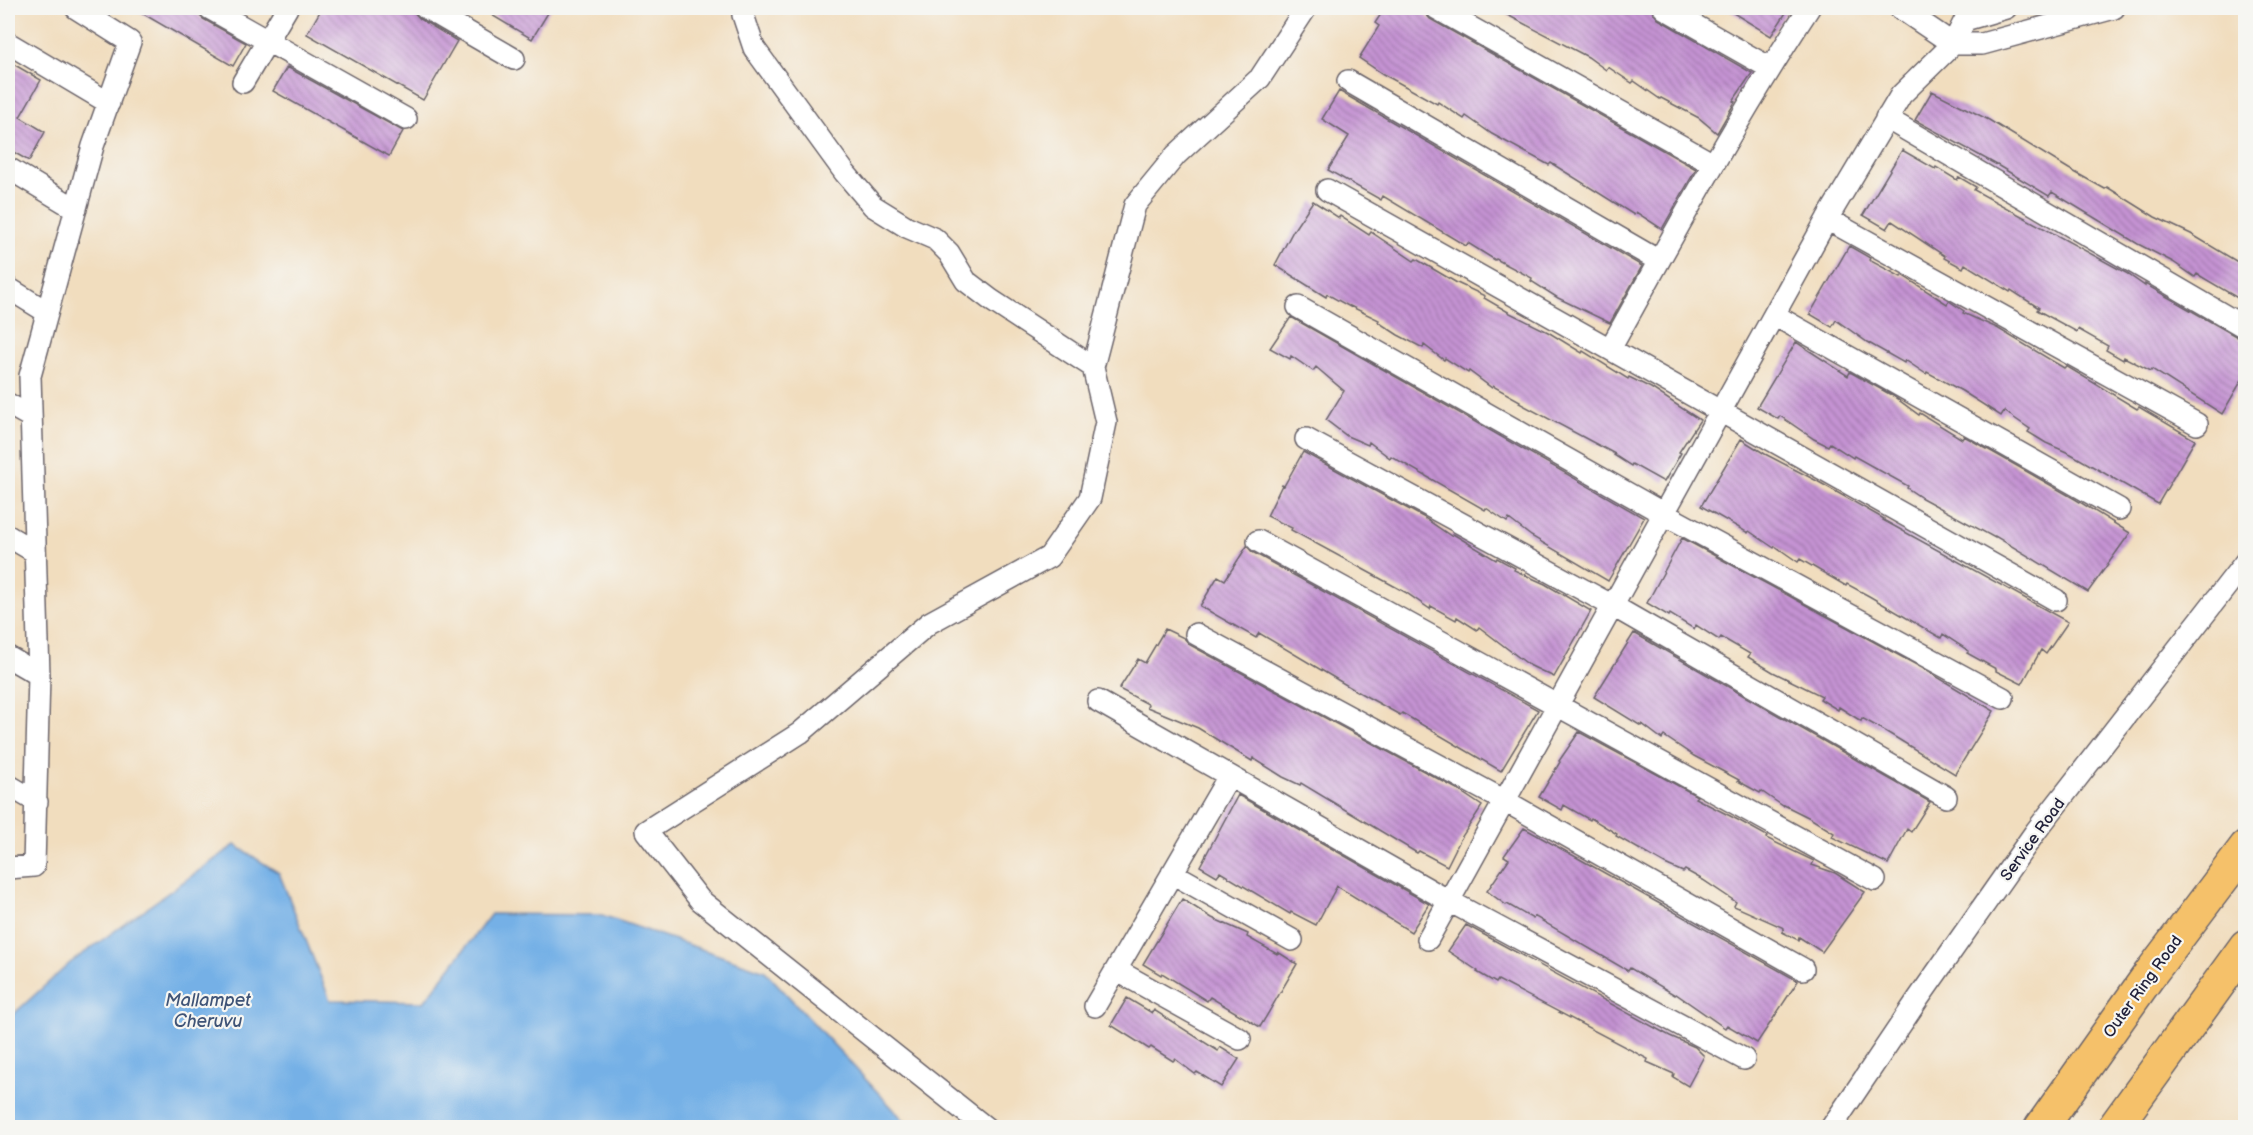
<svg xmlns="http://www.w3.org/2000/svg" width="2253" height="1135" font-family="'Balsamiq Sans',sans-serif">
  <defs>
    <pattern id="building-back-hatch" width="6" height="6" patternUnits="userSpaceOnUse" patternTransform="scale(1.5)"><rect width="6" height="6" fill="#c593d3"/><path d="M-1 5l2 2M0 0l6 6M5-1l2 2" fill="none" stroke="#a078ac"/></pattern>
  </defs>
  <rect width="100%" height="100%" fill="#f6f6f2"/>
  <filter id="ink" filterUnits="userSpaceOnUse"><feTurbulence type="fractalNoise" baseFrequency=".0167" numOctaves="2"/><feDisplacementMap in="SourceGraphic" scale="12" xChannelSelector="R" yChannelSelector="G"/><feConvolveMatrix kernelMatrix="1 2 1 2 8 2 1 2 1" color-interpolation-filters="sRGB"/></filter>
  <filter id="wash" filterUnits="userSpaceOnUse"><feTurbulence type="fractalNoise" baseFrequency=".008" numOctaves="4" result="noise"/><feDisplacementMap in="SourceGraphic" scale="24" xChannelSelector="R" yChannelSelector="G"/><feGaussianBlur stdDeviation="1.35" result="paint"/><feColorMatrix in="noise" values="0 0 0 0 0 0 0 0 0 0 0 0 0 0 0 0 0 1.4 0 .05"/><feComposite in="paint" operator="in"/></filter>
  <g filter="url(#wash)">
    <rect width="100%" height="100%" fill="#f1ddbe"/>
    <path fill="#74b0e6" stroke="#4b6990" stroke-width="1.5" d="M235,845L279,873L330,1000L424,1002L491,914L602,915L765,971L910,1127H8V1019L70,963Z"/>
    <g id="blocks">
      <path fill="url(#building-back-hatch)" d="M133,8H196L198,14L203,19L246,43L233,66Z
        M322,8H410L420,19L457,41L423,100L307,34Z
        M480,8H551L532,39Z
        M1385,8H1415L1424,12L1430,19L1696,169L1662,229L1636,212L1634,215L1551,163L1549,165L1492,134L1466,116L1464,119L1438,102L1437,104L1383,74L1359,58L1379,26L1375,23Z
        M1494,8H1646L1652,10L1658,19L1752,73L1733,101L1735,102L1717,133L1699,118L1661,98L1660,99L1634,81L1632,83L1608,67L1606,70L1588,57Z
        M1725,8H1789L1771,36Z
        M8,61L41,80L20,117L45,132L29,161L8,149Z
        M287,67L403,131L389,156L273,91Z
        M1339,91L1642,266L1610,323L1558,298L1531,281L1532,278L1496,259L1495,260L1468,243L1466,246L1383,196L1381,200L1328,170L1349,136L1322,119Z
        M1932,91L1989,120L2069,169L2105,189L2107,187L2155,217L2191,234L2246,267V303L2197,274L2195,277L2173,262L2138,244L2052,192L2049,196L1997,165L1915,120Z
        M1902,150L1935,169L1936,167L1957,180L1959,177L1976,187L1974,190L2126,273L2145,286V284L2246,342V373L2222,414L2152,369L2151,371L2124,357L2123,360L2106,350L2108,346L2078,329L2077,332L2037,310L2039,308L2011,290L2010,292L1965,264L1963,268L1944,258L1945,256L1892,221L1887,229L1863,215Z
        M1313,201L1339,218L1340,216L1369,235L1371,232L1414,261L1416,259L1457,283L1485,296L1484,298L1510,313L1548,332L1582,353L1583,351L1628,379L1629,377L1651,388L1700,420L1679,452L1681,453L1664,482L1632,464L1631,466L1614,455L1615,454L1519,403L1520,401L1493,386L1492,388L1469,371L1468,373L1445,358L1444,360L1424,345L1423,348L1398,335L1378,322L1379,320L1350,306V307L1327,294L1326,297L1275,265L1293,231Z
        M1849,246L1870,258L1869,260L1901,277L1902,275L1947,304L1949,301L1964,311L1963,313L1997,328L2064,368L2066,366L2137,409L2139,407L2195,440L2158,504L2071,454L2046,443L2028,432L2030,429L2004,411L2001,416L1962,391L1927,372L1926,374L1905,360L1904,363L1867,342L1836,320L1832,327L1810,314Z
        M1291,317L1644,518L1608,581L1531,536L1509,519L1507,522L1486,508L1485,510L1391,456L1390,458L1369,442L1368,445L1347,436L1326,420L1344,391L1316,367L1313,371L1291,356L1290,359L1270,348Z
        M1796,342L1848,376L1850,372L1893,396L1919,415L1920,413L1962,439L1964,436L2075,499L2130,533L2088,592L1995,536V538L1922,498L1907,488L1908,486L1877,469L1854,456L1853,458L1830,443L1828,446L1814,439L1780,416L1778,419L1757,407Z
        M1741,439L1765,454L1817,481L1884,519L1883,520L2068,622L2046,654L2041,650L2022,684L1996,671V669L1967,653L1969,651L1943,634L1941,638L1869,596L1847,584L1846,586L1800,559L1798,562L1775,546L1774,548L1749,531L1748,533L1701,506Z
        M1303,452L1423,517L1451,536L1453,534L1496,560L1497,558L1515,568L1514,570L1545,584L1591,611L1554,677L1529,665L1479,627L1477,630L1457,617L1456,620L1431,606L1430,609L1405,592L1291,530L1292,528L1267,516L1282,485L1284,486Z
        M1682,538L1924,669L1994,711L1955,774L1885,731L1862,718L1861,721L1839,707L1838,710L1820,699L1822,696L1773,672L1748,657L1750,654L1721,637L1719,640L1696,625L1694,629L1670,614L1669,616L1647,603Z
        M1247,546L1252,552L1538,710L1501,771L1402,713L1400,715L1353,689L1259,633L1256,638L1200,606L1218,576L1225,580Z
        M1165,629L1184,638L1190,645L1455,788L1482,806L1461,838L1447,866L1419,851L1417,853L1301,783L1300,785L1283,777L1253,758L1252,761L1198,728L1147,707L1148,704L1119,689L1138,659L1145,663Z
        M1634,633L1930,802L1911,832L1907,829L1888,864L1832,837L1834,833L1810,818L1784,805L1783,806L1761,791L1760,793L1738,781L1739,780L1694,756L1664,736L1662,739L1642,724L1641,726L1594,697Z
        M1579,732L1697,796L1695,798L1738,820L1767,836L1766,838L1814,861L1812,865L1835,873L1865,892L1822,952L1799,937L1798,940L1782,932L1784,928L1734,906L1736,902L1703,880L1685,870L1683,872L1665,864L1616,836L1617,834L1591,818L1590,820L1564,805L1562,810L1539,797L1560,762L1559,761Z
        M1238,795L1429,904L1411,932L1337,886L1316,925L1291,912L1290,914L1220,872L1217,876L1200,866Z
        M1524,828L1798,981L1757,1043L1727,1025L1725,1028L1676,994L1675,995L1630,968L1628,971L1534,916L1533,919L1507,904L1506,905L1487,891L1509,859L1504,856Z
        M1182,899L1212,918L1248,934L1247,937L1277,954L1278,952L1297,964L1260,1027L1210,997L1207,1001L1162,973L1161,975L1143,964Z
        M1466,925L1670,1036L1695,1047L1704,1056L1688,1086L1673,1077L1674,1074L1647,1062L1648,1059L1498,980L1496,983L1477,972L1478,971L1448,951Z
        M1127,998L1152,1013L1154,1010L1218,1051L1220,1047L1239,1059L1221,1087L1197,1072L1195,1074L1175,1059L1173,1061L1151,1047L1149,1049L1111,1025Z"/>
    </g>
  </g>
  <g filter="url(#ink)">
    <use href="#blocks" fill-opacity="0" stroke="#6a6369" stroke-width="1.5"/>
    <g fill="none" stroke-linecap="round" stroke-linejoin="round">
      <defs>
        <path id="minor" d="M209,8L406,119
          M426,8L514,59
          M744,8L743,15L754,48L845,173L873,206L907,227L935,239L949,253L966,281L991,300L1093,367
          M1436,8L1713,164
          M1664,8L1770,68
          M1900,8L1953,44H1982L2114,8
          M8,43L109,103
          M1348,81L1659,261
          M243,82L287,8
          M1886,118L2246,328
          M8,168L76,209
          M1327,190L2056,600
          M1827,219L2197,424
          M8,288L47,312
          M1298,307L1664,514L2003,698
          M1774,315L2119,509
          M1610,349C1674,234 1737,118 1809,8
          M8,404L31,417
          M1306,439L1613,606L1946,797
          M8,536L35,552
          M1258,541L1875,880
          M1196,634L1505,801L1803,969
          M8,657L39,675
          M1098,701L1449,901L1744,1059
          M8,785L37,802
          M8,868L34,866L39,675L30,376L93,146L130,42L76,8
          M1172,873L1292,940
          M1428,939L1827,219L1901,95L1953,44L1965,20L2006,8
          M1116,970L1240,1039
          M1095,1006L1229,776
          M986,1128L700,900L646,831L800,733L929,623L1049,557L1090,498L1106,422L1093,367L1135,205L1176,155L1260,78L1306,8
          M1831,1128L1918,999L2036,831L2246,561"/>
        <path id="motorway" d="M2041,1128L2150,974L2246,847
          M2114,1128L2246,946"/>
      </defs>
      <use href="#minor" stroke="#6a6369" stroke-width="24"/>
      <use href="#motorway" stroke="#6a6369" stroke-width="36"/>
      <use href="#minor" stroke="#fff" stroke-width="21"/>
      <use href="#motorway" stroke="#f5c16b" stroke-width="33"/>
    </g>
  </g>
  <g text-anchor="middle" stroke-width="4.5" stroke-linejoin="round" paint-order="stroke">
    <g font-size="16" fill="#22223b" stroke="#f6f6f2">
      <text transform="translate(2032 839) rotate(-54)" y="6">Service Road</text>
      <text transform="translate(2142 986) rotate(-54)" y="6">Outer Ring Road</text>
    </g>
    <g font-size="18" font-style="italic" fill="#3f5477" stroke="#f6f6f2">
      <text x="208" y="1006">Mallampet<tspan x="208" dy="21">Cheruvu</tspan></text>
    </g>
  </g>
  <rect width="2253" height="1135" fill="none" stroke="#f6f6f2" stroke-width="30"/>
</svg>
